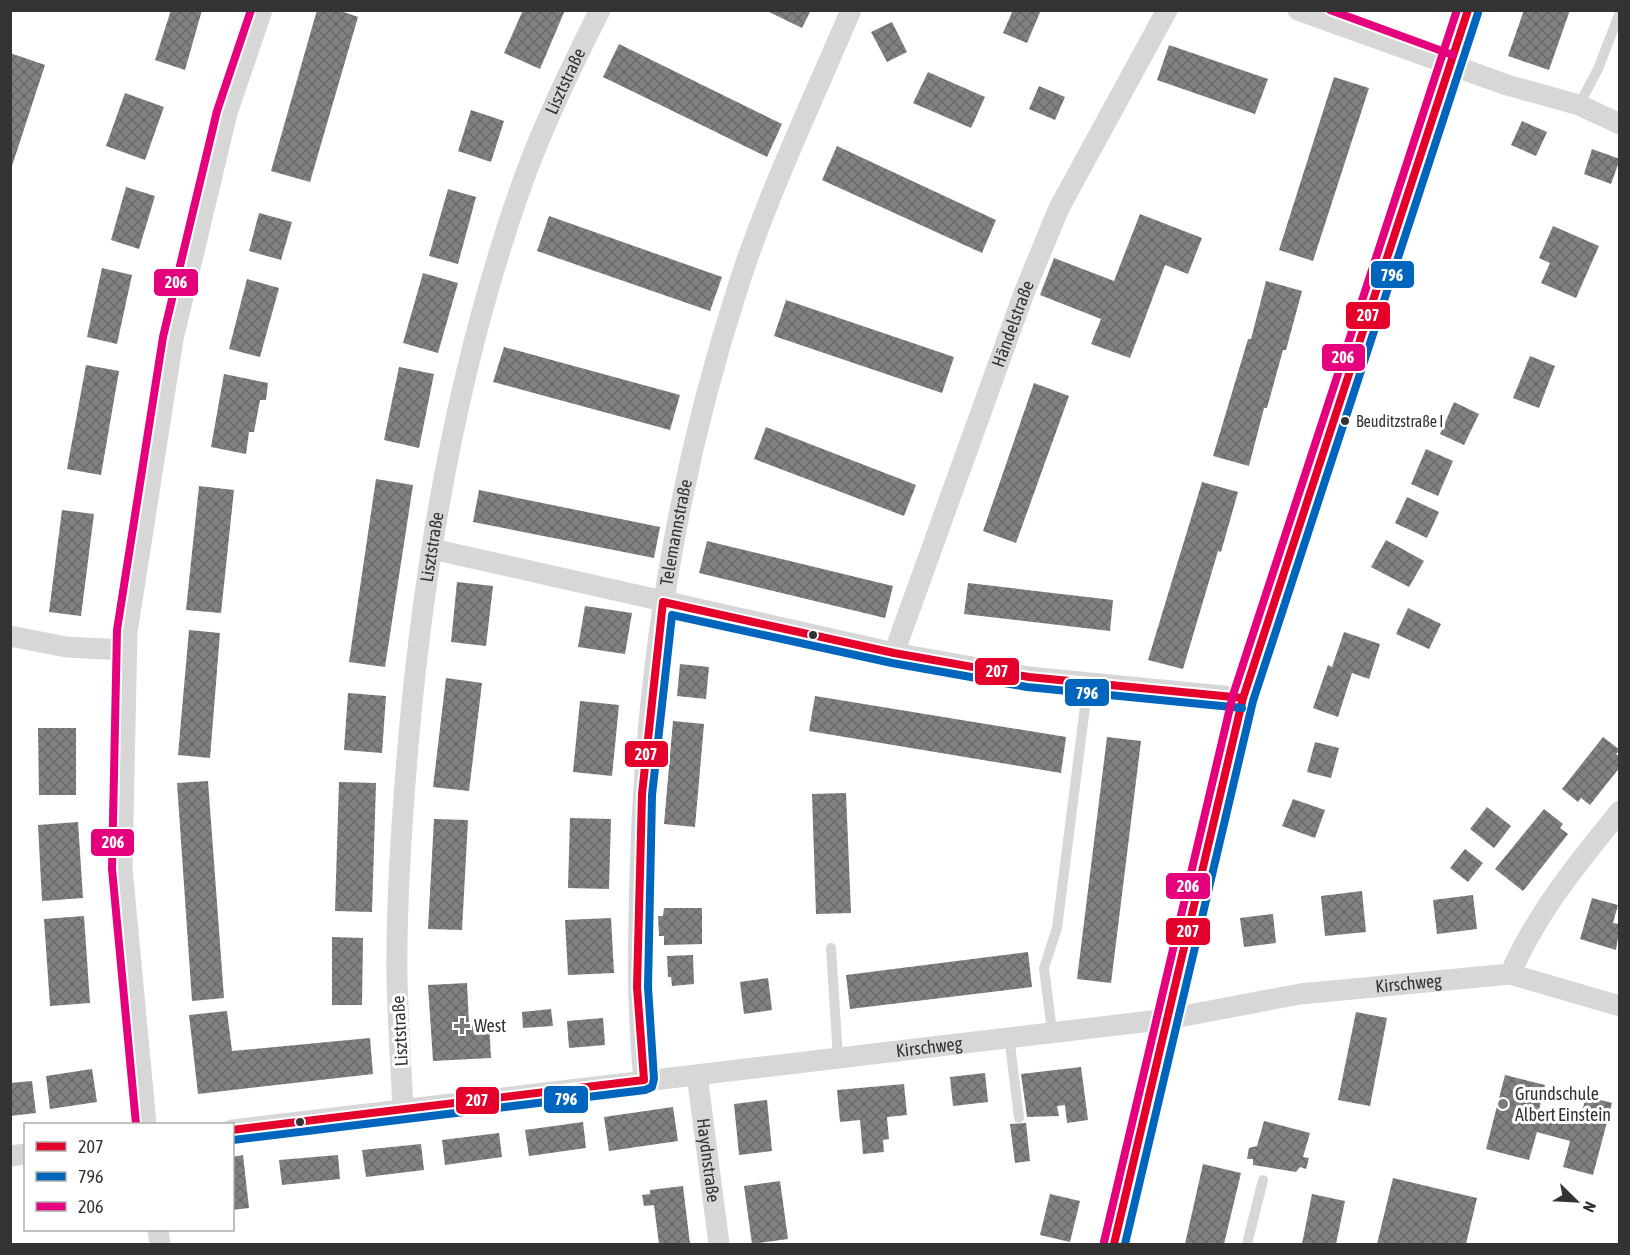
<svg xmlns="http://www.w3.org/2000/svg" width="1630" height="1255" font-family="'Asap Condensed',sans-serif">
  <defs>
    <pattern id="building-cross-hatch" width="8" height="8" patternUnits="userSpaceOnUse" patternTransform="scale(1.5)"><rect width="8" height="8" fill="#818181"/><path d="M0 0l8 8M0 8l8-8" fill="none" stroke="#6a6a6a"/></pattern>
  </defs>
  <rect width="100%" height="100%" fill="#fff"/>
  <path fill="url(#building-cross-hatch)" d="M171,10H202L185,70L155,60Z
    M317,10H338L358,17L310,182L271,171Z
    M523,10H565L540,69L504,53Z
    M765,10H811L802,28Z
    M1013,10H1041L1027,43L1003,33Z
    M1524,10H1570L1549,70L1508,56Z
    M892,22L907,52L887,62L871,32Z
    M619,44L782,124L767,157L603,77Z
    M1169,45L1268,79L1255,114L1157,80Z
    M10,53L45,65L11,169H10Z
    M928,72L985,97L971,128L913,103Z
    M1334,77L1369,88L1313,261L1279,250Z
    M1039,86L1065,97L1055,120L1029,109Z
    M125,93L164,107L145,160L106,146Z
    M471,110L504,121L491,162L458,151Z
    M1522,121L1547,132L1536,156L1511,145Z
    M837,146L996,220L982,253L822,180Z
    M1592,149L1620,159L1611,184L1584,174Z
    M126,187L155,196L139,249L111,240Z
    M448,189L476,197L458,264L429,256Z
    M259,213L292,222L281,260L249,251Z
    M1140,214L1202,238L1188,274L1165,265L1130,358L1091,344L1101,319L1040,295L1054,258L1114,281Z
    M549,216L722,277L710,311L537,251Z
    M1553,226L1599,246L1576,298L1541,283L1550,263L1539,258Z
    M102,268L132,275L117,344L87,337Z
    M423,273L458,283L438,353L403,343Z
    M247,279L279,288L260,357L229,349Z
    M1266,281L1302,291L1286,350H1283L1267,408H1264L1249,466L1213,456L1248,339H1251Z
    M786,300L954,357L942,393L774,336Z
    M504,347L680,395L670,430L493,382Z
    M1530,356L1555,366L1539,408L1513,398Z
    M86,365L119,371L101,475L67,469Z
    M399,367L434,374L419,448L384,440Z
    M224,374L268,383L266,400H260L254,432H249L246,454L211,447Z
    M1034,383L1069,396L1016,543L983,531Z
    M1454,402L1479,414L1464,445L1440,434Z
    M766,427L916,485L904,516L754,459Z
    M1426,449L1453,461L1438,496L1411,484Z
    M376,479L413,485L385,667L349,662Z
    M1202,482L1238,492L1221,552L1218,551L1183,669L1148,660Z
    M199,486L234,490L221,613L186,610Z
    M479,490L660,527L654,558L473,522Z
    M1407,497L1439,512L1427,538L1395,523Z
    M62,510L94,514L81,616L49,612Z
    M1386,540L1424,561L1409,587L1371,567Z
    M707,541L893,586L885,618L699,573Z
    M457,582L493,586L486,646L451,642Z
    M968,583L1113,600L1110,631L964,614Z
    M585,606L632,613L625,654L578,647Z
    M1408,608L1441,624L1429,649L1396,634Z
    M189,630L220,633L210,758L178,755Z
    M1344,632L1380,644L1369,679L1352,673L1338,717L1313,708L1328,665L1332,667Z
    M680,664L709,667L706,699L677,696Z
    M446,678L482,683L469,791L433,787Z
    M348,693L386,696L382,753L344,750Z
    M815,696L1066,737L1061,773L809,731Z
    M580,701L619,705L612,776L573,772Z
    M673,721L704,724L695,827L664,824Z
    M38,728H76V795H39Z
    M1107,737L1141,741L1111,983L1077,979Z
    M1603,737L1620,750L1616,754L1620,757V767L1590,805L1581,798L1578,802L1562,789Z
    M1315,742L1339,748L1331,778L1307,772Z
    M208,781L224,998L192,1001L177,783Z
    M339,782L376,783L372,912L335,911Z
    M846,793L851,913L816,914L812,794Z
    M1293,799L1325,810L1315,838L1282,826Z
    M1487,807L1511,826L1494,848L1470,829Z
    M1544,809L1563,824L1560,828L1568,834L1523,891L1495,869Z
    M570,818L611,819L609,889L568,888Z
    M434,819L468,820L462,930L428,929Z
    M78,822L83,898L42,901L38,825Z
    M1465,849L1483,863L1468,882L1450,868Z
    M1362,891L1366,932L1325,936L1321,896Z
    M1473,895L1477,929L1437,934L1433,900Z
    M1592,898L1618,905L1613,923L1620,924L1616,950L1580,939Z
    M664,908H702V944L664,945V936H659L658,916H663Z
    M1273,914L1276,943L1244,947L1240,918Z
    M84,916L90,1003L50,1006L44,919Z
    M611,918L614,973L568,975L565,920Z
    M332,937L363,938L362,1005H332Z
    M1028,952L1032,987L850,1009L846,975Z
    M693,955L694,984L672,986L671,977H668L667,956Z
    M768,978L772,1010L744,1014L740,982Z
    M467,983L469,1024L489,1022L491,1058L433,1061L428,985Z
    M551,1009L553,1026L523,1028L522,1012Z
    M227,1011L232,1051L370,1038L373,1074L198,1094L189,1015Z
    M1356,1012L1387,1018L1370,1106L1338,1100Z
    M603,1018L605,1045L569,1048L567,1021Z
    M1081,1067L1088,1120L1067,1123L1065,1105L1057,1106L1059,1116L1027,1117L1021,1074Z
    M92,1069L97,1102L50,1109L46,1076Z
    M985,1073L988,1102L953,1106L950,1077Z
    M1505,1075L1545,1085L1539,1110L1580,1120L1586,1096L1612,1103L1593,1175L1563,1167L1570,1141L1537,1132L1529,1160L1486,1149Z
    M32,1081L36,1113L10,1116V1083Z
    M904,1084L907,1115L887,1117L889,1139L883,1140L884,1152L863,1154L860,1120L840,1122L837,1090Z
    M767,1100L772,1151L739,1155L734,1104Z
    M673,1107L678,1141L609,1151L604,1117Z
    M1264,1121L1310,1133L1303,1157L1309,1158L1306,1169L1300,1167L1296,1172L1253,1165V1159H1247L1249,1148L1257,1146Z
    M583,1122L586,1148L529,1156L525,1130Z
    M1026,1123L1030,1161L1015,1163L1010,1124Z
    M499,1133L502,1157L445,1165L442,1140Z
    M421,1144L424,1170L366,1177L362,1150Z
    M243,1155L249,1208L232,1210V1157Z
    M338,1155L340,1179L282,1185L279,1160Z
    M1203,1164L1241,1173L1224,1244H1185Z
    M1393,1178L1477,1198L1466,1244H1377Z
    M780,1181L788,1239L752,1244L744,1186Z
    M683,1186L690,1244H659L654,1205L644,1206L642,1195L650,1194V1190Z
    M1050,1194L1080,1201L1070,1242L1040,1235Z
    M1312,1194L1345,1201L1336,1244H1302Z"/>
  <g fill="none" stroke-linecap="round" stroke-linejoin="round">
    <path stroke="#d7d7d7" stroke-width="10" d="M1579,105L1598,69L1620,12
      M831,948L838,1058
      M1052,1031L1044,968L1057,928L1088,683
      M1009,1036L1019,1118
      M1247,1244L1263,1180"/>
    <g stroke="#d7d7d7" stroke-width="21">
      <path d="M1298,10L1507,85L1579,105L1620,124"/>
      <path d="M432,549L894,653L1029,677L1243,698"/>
      <path d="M10,636L66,647L125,650"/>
      <path id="s1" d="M894,653L1024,293L1059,208L1167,10"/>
      <path d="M1510,974C1538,911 1577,864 1620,811"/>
      <path id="s2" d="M697,1075L719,1244"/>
      <path id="s3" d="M644,1080C637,1011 638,944 640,875C645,675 676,478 738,287C768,193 812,102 851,10"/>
      <path id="s4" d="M403,1109C401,1066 398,1022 397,979C396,906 401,831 407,758C423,563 457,366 523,181C544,123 572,66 600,10"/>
      <path d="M146,1124L122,868L127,632L173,339L227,113L262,10"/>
      <path id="s5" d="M232,1130L1168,1019L1300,994L1510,974L1620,1006"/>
      <path d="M10,1156L26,1154"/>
      <path d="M158,1230L160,1244"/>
      <path d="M1114,1244L1243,698L1468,10"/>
    </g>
    <defs>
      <path id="bus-1" d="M232,1130L644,1080L637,987L642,794L663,602L894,653L1029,677L1243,698
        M1114,1244L1243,698L1468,10"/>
      <path id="bus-2" d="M233,1140L645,1090L652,1087L654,1079L648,987L652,795L672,615L892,663L1027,687L1242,708
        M1125,1244L1253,701L1478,13"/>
      <path id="bus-3" d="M1330,10L1453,55
        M136,1124L112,869L117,630L163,337L217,111L251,10
        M1104,1242L1233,695L1457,10"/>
    </defs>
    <use href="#bus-1" stroke="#fff" stroke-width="12"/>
    <use href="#bus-2" stroke="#fff" stroke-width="12"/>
    <use href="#bus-3" stroke="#fff" stroke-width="12"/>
    <use href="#bus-1" stroke="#e4002b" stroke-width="8"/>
    <use href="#bus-2" stroke="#0065bd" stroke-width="8"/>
    <use href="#bus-3" stroke="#e5007d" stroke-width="8"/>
  </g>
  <g fill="#333" stroke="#fff" stroke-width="2">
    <circle cx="1345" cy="421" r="5"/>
    <circle cx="813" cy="635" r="5"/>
    <circle cx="300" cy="1122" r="5"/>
  </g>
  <g fill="#7a7a7a" stroke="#fff" stroke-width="2">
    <path d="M459 1017h6v6h6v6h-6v6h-6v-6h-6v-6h6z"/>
    <circle cx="1503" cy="1104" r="6"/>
  </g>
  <g text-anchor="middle" stroke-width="6" stroke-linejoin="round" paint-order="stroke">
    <g font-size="16" fill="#333" stroke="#fff" text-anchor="start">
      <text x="1356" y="427">Beuditzstraße I</text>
    </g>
    <g font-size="18" fill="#333" stroke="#fff">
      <text dy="6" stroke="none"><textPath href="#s4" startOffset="1050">Lisztstraße</textPath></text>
      <text dy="6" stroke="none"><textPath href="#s1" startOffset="350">Händelstraße</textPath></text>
      <text dy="6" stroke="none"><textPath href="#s3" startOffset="550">Telemannstraße</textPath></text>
      <text dy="6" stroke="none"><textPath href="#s4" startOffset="564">Lisztstraße</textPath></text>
      <text dy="6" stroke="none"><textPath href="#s5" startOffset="1186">Kirschweg</textPath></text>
      <text transform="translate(400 1031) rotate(-93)" y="6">Lisztstraße</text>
      <text dy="6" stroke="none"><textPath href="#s5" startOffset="702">Kirschweg</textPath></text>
      <text dy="6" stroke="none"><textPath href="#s2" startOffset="86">Haydnstraße</textPath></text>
    </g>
    <g font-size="18" fill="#333" stroke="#fff" text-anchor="start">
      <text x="474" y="1032">West</text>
      <text x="1515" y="1100">Grundschule<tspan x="1515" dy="21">Albert Einstein</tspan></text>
    </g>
  </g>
  <g stroke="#fff" stroke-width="2">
    <rect x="1370" y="260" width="45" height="29" rx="6" fill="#0065bd"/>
    <rect x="153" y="268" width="46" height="29" rx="6" fill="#e5007d"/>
    <rect x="1345" y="301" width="46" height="29" rx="6" fill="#e4002b"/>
    <rect x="1321" y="343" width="45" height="29" rx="6" fill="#e5007d"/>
    <rect x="974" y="657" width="46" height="29" rx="6" fill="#e4002b"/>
    <rect x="1064" y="678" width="46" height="29" rx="6" fill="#0065bd"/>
    <rect x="624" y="740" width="45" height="28" rx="6" fill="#e4002b"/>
    <rect x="90" y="828" width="45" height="29" rx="6" fill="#e5007d"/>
    <rect x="1165" y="872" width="46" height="28" rx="6" fill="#e5007d"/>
    <rect x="1165" y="917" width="46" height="29" rx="6" fill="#e4002b"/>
    <rect x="543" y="1085" width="46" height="29" rx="6" fill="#0065bd"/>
    <rect x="455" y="1086" width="45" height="29" rx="6" fill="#e4002b"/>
  </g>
  <g font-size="16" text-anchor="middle" font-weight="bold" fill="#fff">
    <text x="1392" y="281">796</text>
    <text x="176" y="288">206</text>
    <text x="1368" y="321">207</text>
    <text x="1343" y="363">206</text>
    <text x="997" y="677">207</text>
    <text x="1087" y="699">796</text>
    <text x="646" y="760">207</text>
    <text x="113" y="848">206</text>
    <text x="1188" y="892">206</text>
    <text x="1188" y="937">207</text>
    <text x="566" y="1105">796</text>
    <text x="477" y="1106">207</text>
  </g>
  <rect width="1630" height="1255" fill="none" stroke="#333333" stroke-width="24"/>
  <rect x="24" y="1123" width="210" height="108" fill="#ffffff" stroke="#adadad" stroke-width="1.5"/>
  <rect x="36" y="1142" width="30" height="9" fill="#e4002b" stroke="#adadad" stroke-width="1.5"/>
  <text x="78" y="1153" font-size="18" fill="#333333">207</text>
  <rect x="36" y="1172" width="30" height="9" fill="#0065bd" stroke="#adadad" stroke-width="1.5"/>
  <text x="78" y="1183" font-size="18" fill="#333333">796</text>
  <rect x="36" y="1202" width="30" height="9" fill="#e5007d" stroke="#adadad" stroke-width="1.5"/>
  <text x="78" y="1213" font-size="18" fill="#333333">206</text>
  <g transform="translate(1576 1201) rotate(114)" stroke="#ffffff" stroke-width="4.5" paint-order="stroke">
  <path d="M0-4.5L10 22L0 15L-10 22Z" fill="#333333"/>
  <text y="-9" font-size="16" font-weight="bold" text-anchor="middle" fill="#333333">N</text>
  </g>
</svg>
